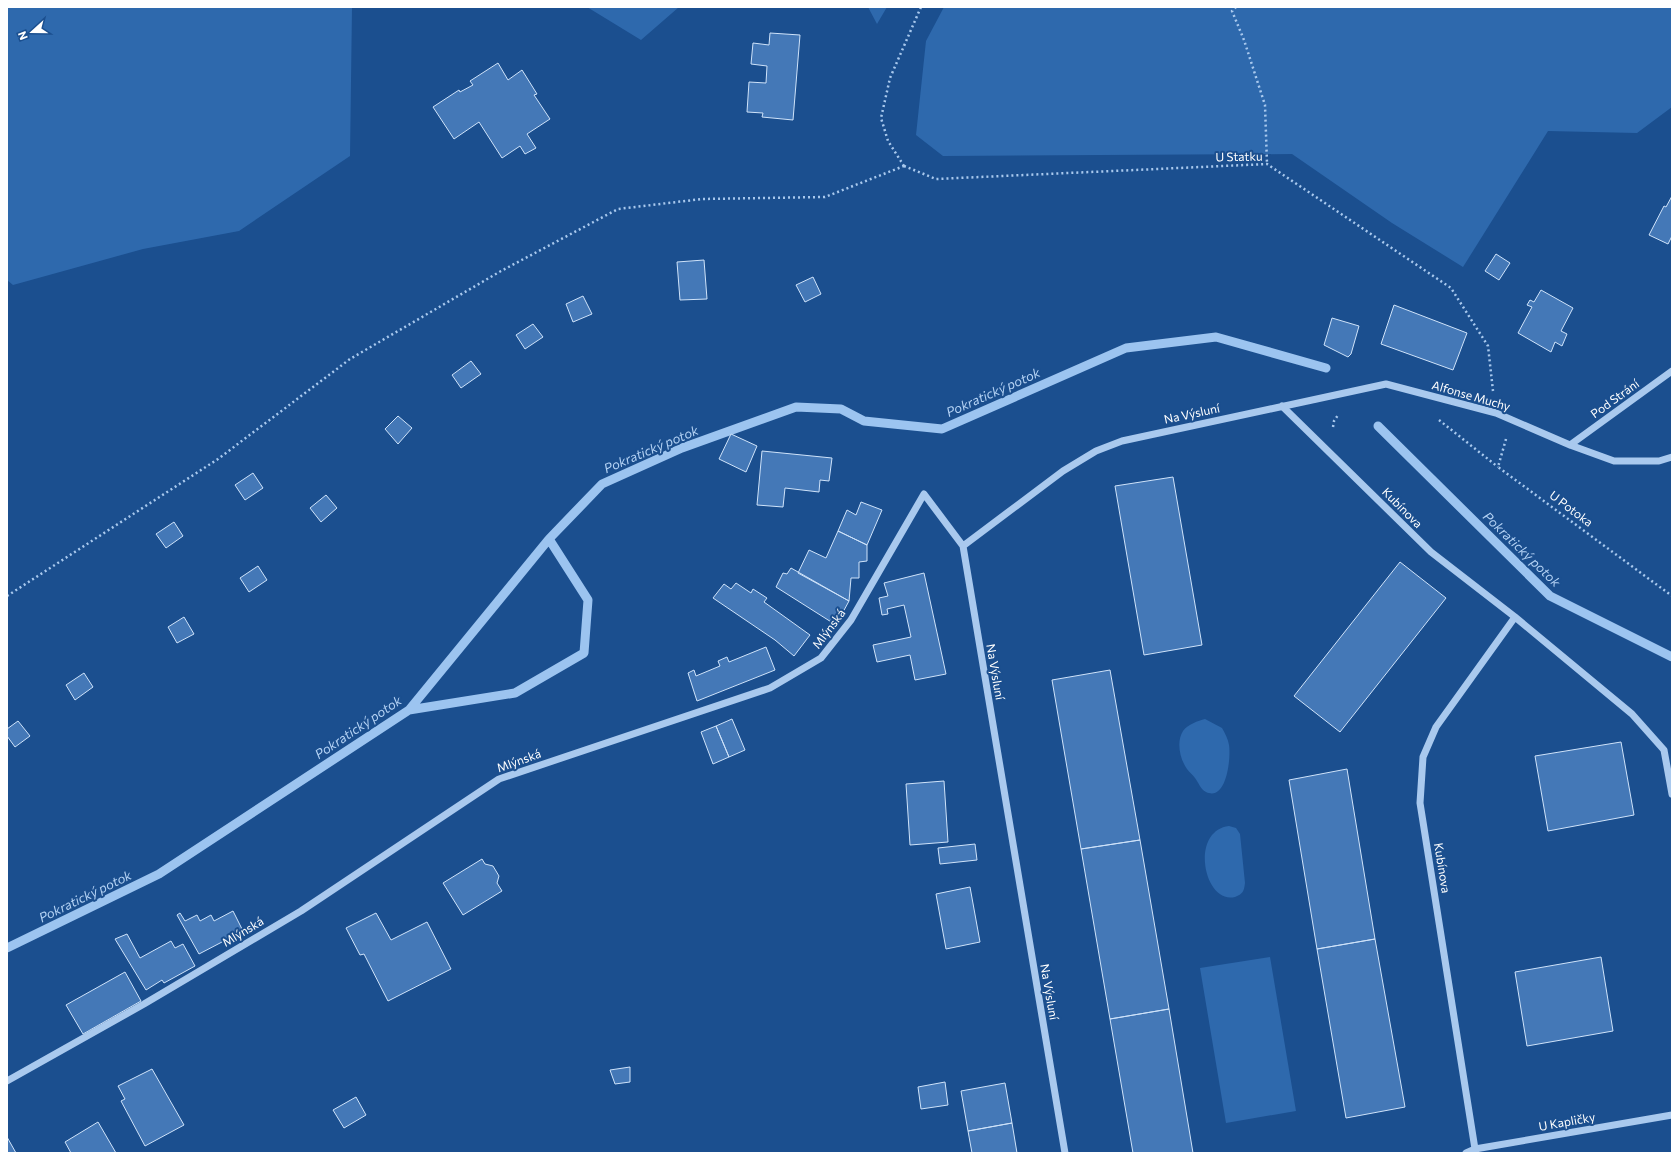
<svg xmlns="http://www.w3.org/2000/svg" width="1679" height="1160" font-family="Commissioner,sans-serif">
  <rect width="100%" height="100%" fill="#1b4f8f"/>
  <path fill="#2e69ad" d="M7,7H352L350,156L239,231L143,249L13,285L7,280Z
    M587,7H679L641,40Z
    M868,7H887L877,24Z
    M944,7H1672V107L1637,133L1548,131L1463,267L1392,223L1292,154L943,156L916,135L926,41Z
    M1205,719L1222,728C1225,733 1228,739 1229,745C1231,757 1227,802 1206,792C1200,789 1199,783 1195,778C1193,775 1189,772 1187,769C1180,759 1176,742 1183,731C1188,724 1198,721 1205,719Z
    M1229,826L1236,828L1240,834L1245,883C1244,891 1243,894 1235,897C1204,905 1189,831 1229,826Z
    M1270,957L1296,1111L1226,1123L1200,968Z"/>
  <g fill="none" stroke-linecap="round" stroke-linejoin="round">
    <path stroke="#9cc4f0" stroke-width="9" d="M1378,426L1550,596L1672,657
      M409,710L515,693L584,653L588,600L549,539
      M7,948L159,874L409,710L549,539L602,484L682,448L796,407L841,409L864,421L942,429L1126,348L1216,337L1326,368"/>
  </g>
  <path fill="#4478b7" stroke="#cfe3fa" d="M770,33L800,35L793,120L762,117L763,113L747,112L749,82L766,83L767,66L751,64L753,43L769,45Z
    M498,63L508,80L522,70L537,94L534,95L550,119L527,134L536,148L525,154L520,146L502,158L479,122L454,139L433,107L459,90L460,92L473,85L470,81Z
    M1672,196V236L1668,244L1649,235L1664,206L1666,207Z
    M1496,254L1510,263L1499,280L1485,271Z
    M704,260L707,299L680,300L677,262Z
    M813,277L821,294L805,302L796,285Z
    M1541,290L1573,308L1561,331L1567,334L1562,346L1555,342L1551,352L1518,333L1532,307L1527,305L1530,300L1534,302Z
    M583,296L592,314L573,322L566,304Z
    M1394,305L1467,333L1453,370L1381,344Z
    M1332,318L1359,326L1351,354L1348,357L1324,345Z
    M533,324L543,337L525,349L516,335Z
    M471,361L481,374L461,388L452,375Z
    M398,416L412,428L398,444L385,429Z
    M731,434L757,446L746,472L719,459Z
    M762,451L832,458L829,481L820,480L819,492L785,488L783,507L757,505Z
    M253,473L263,488L245,500L235,485Z
    M1173,477L1202,645L1144,655L1115,486Z
    M326,495L337,508L321,522L310,508Z
    M861,502L882,510L867,545L838,531L847,510L856,515Z
    M174,522L183,536L166,548L156,534Z
    M838,531L867,545V561L859,562V578H851L849,601L798,573L809,550L826,558Z
    M1400,562L1446,598L1340,732L1294,696Z
    M258,566L267,580L249,592L240,578Z
    M791,568L849,601L836,625L776,587L783,573L787,574Z
    M924,573L946,674L915,680L910,655L877,662L873,645L911,637L904,605L887,609L888,614L882,615L879,598L888,596L884,583Z
    M736,583L751,593L753,589L767,598L764,602L810,635L794,656L775,640L713,598L724,584L731,589Z
    M184,617L194,634L177,643L168,627Z
    M766,647L775,670L697,701L688,673L694,670L696,676L720,666L718,661L727,657L729,662Z
    M1110,670L1140,840L1081,849L1052,680Z
    M84,673L93,687L75,700L66,685Z
    M732,719L745,750L729,757L716,726Z
    M18,721L30,736L15,747L7,736V729Z
    M716,726L729,757L713,764L701,732Z
    M1621,742L1634,815L1548,831L1535,756Z
    M1347,769L1375,939L1317,949L1289,780Z
    M944,781L948,842L910,845L906,784Z
    M1140,840L1169,1009L1110,1019L1081,849Z
    M975,844L977,860L940,864L938,848Z
    M482,859L485,864L493,866L499,876L497,883L502,891L463,915L443,883Z
    M970,887L980,942L946,949L936,894Z
    M233,911L243,931L199,954L177,915L180,913L185,921L197,915L200,921L211,915L214,921Z
    M376,913L391,940L427,922L451,969L388,1001L364,954L360,955L346,928Z
    M127,934L140,958L171,941L175,948L183,944L195,966L164,983L162,980L146,990L115,939Z
    M1375,939L1405,1107L1346,1118L1317,949Z
    M1601,957L1613,1031L1527,1046L1515,972Z
    M125,972L141,1001L83,1034L66,1005Z
    M1169,1009L1193,1153H1133L1110,1019Z
    M630,1067V1082L615,1084L610,1070Z
    M152,1069L184,1125L145,1146L121,1101L125,1099L118,1086Z
    M945,1082L948,1105L921,1109L918,1087Z
    M1005,1083L1012,1123L968,1131L961,1091Z
    M356,1097L366,1115L344,1128L333,1110Z
    M98,1122L116,1153H71L65,1142Z
    M1012,1123L1017,1153H972L968,1131Z
    M7,1137L16,1153H7Z"/>
  <g fill="none" stroke-linecap="round" stroke-linejoin="round">
    <path stroke="#a9c9ee" stroke-width="2.5" stroke-dasharray="2 3" stroke-linecap="butt" d="M1236,7L1232,11L1244,40L1265,105L1267,164
      M904,166L936,179L1267,164L1451,288L1488,346L1493,391
      M904,166L888,141L881,118L890,78L921,7
      M1439,420L1498,467
      M1333,427L1334,421L1338,415
      M1506,439L1498,467L1672,596
      M7,596L218,459L350,359L501,271L618,209L702,199L825,197L904,166"/>
    <path stroke="#a9c9ee" stroke-width="7" d="M1282,406L1431,552L1515,617L1632,714L1664,750L1672,794
      M1570,445L1672,371
      M963,546L1063,471L1096,451L1122,441L1386,384L1496,413L1570,445L1614,461H1659L1672,457
      M7,1081L144,1004L301,911L499,779L770,688L821,658L851,620L924,494L963,546L1065,1153
      M1475,1149L1420,803L1423,757L1436,727L1515,617
      M1466,1153L1475,1149L1672,1115"/>
  </g>
  <g text-anchor="middle" stroke-width="4" stroke-linejoin="round" paint-order="stroke">
    <g font-size="12" fill="#fff" stroke="#1b4f8f">
      <text transform="translate(1239 157) rotate(-1)" y="4">U Statku</text>
      <text transform="translate(1471 396) rotate(16)" y="4">Alfonse Muchy</text>
      <text transform="translate(1615 399) rotate(-36)" y="4">Pod Strání</text>
      <text transform="translate(1192 414) rotate(-12)" y="4">Na Výsluní</text>
      <text transform="translate(1402 508) rotate(45)" y="4">Kubínova</text>
      <text transform="translate(1571 509) rotate(37)" y="4">U Potoka</text>
      <text transform="translate(829 629) rotate(-53)" y="4">Mlýnská</text>
      <text transform="translate(995 672) rotate(80)" y="4">Na Výsluní</text>
      <text transform="translate(519 761) rotate(-20)" y="4">Mlýnská</text>
      <text transform="translate(1442 868) rotate(81)" y="4">Kubínova</text>
      <text transform="translate(243 932) rotate(-31)" y="4">Mlýnská</text>
      <text transform="translate(1049 992) rotate(80)" y="4">Na Výsluní</text>
      <text transform="translate(1567 1122) rotate(-10)" y="4">U Kapličky</text>
    </g>
    <g font-size="13" font-style="italic" fill="#b5d3f5" stroke="#1b4f8f">
      <text transform="translate(993 392) rotate(-24)" y="5">Pokratický potok</text>
      <text transform="translate(651 449) rotate(-23)" y="5">Pokratický potok</text>
      <text transform="translate(1522 549) rotate(44)" y="5">Pokratický potok</text>
      <text transform="translate(358 727) rotate(-34)" y="5">Pokratický potok</text>
      <text transform="translate(85 896) rotate(-26)" y="5">Pokratický potok</text>
    </g>
  </g>
  <rect width="1679" height="1160" fill="none" stroke="#ffffff" stroke-width="16"/>
  <g transform="translate(32 32) rotate(249)" stroke="#1b4f8f" stroke-width="3" paint-order="stroke">
  <path d="M0-3L7 15L0 10L-7 15Z" fill="#ffffff"/>
  <text y="-6" font-size="11" font-weight="bold" text-anchor="middle" fill="#ffffff">N</text>
  </g>
</svg>
